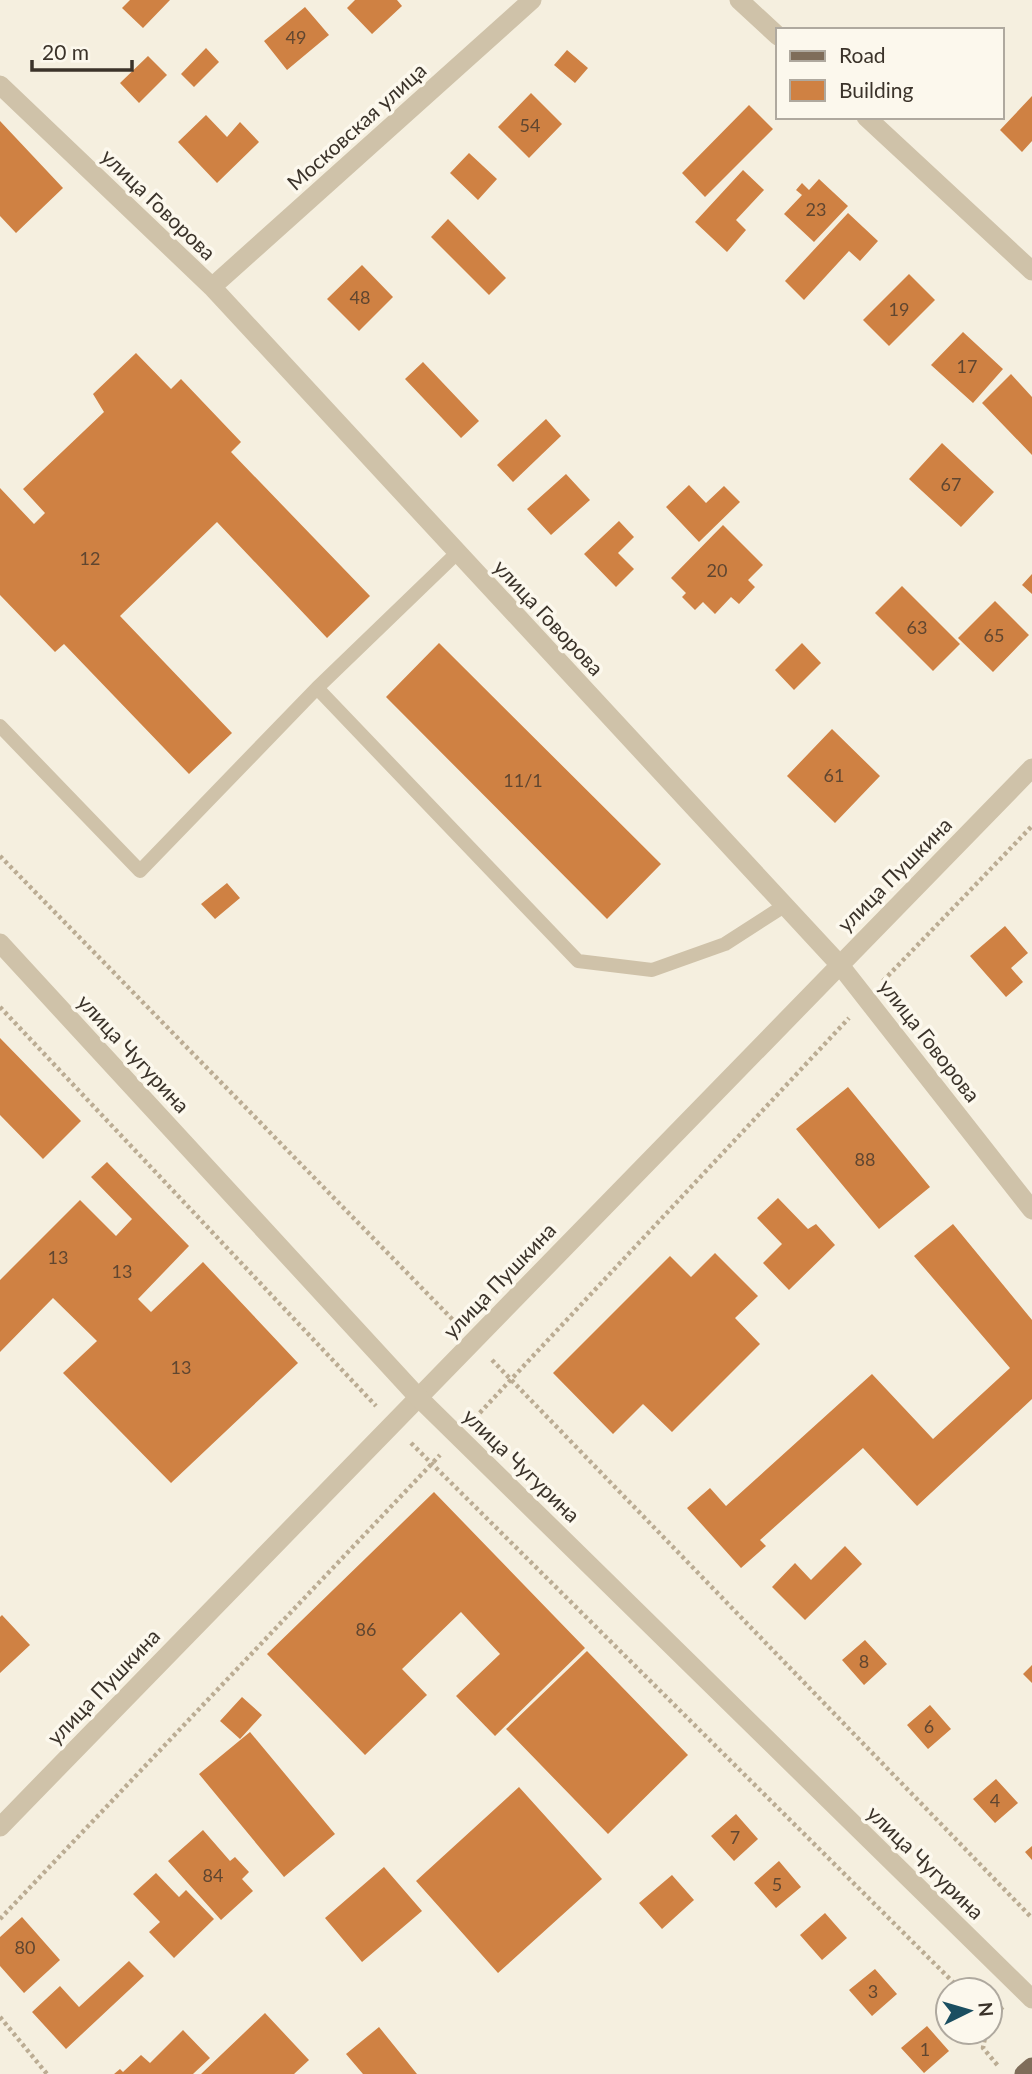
<svg xmlns="http://www.w3.org/2000/svg" width="1032" height="2074" font-family="Lato,sans-serif">
  <rect width="100%" height="100%" fill="#f5efdf"/>
  <path fill="#cf8143" d="M130,0H170L143,28L122,8Z
    M355,0H397L402,6L372,34L347,8Z
    M305,7L329,35L287,70L264,41Z
    M206,48L219,62L194,87L181,74Z
    M567,50L588,68L575,83L554,65Z
    M148,56L167,75L139,103L120,83Z
    M531,93L562,124L529,158L498,127Z
    M1032,96V141L1022,152L1000,130Z
    M749,105L773,129L705,197L682,173Z
    M206,115L227,137L240,122L259,142L217,183L178,142Z
    M0,121L63,188L16,233L0,216Z
    M469,153L497,179L478,200L450,173Z
    M743,170L764,190L736,220L746,230L727,252L695,222Z
    M819,179L848,206L814,242L784,214L802,195L796,190L802,183L809,190Z
    M848,213L878,241L860,261L849,251L804,300L785,281Z
    M448,219L506,278L489,295L431,237Z
    M362,265L393,297L359,331L327,299Z
    M909,274L935,300L889,346L863,320Z
    M963,332L1003,369L973,403L931,365Z
    M136,353L171,389L181,379L241,442L231,452L370,596L327,638L217,522L120,616L232,733L189,774L64,644L55,652L0,595V488L34,524L45,513L23,489L104,412L93,394Z
    M423,362L479,421L461,438L405,379Z
    M1011,374L1032,397V455L982,403Z
    M546,419L561,436L513,482L497,465Z
    M942,443L994,492L961,527L909,479Z
    M566,474L590,500L551,535L527,509Z
    M689,485L706,503L724,486L740,502L699,542L666,507Z
    M619,521L634,537L618,553L634,569L616,587L584,554Z
    M723,525L763,565L748,580L755,587L739,604L731,597L715,614L703,602L695,610L682,597L686,593L671,578Z
    M1032,574V594L1022,585Z
    M902,586L960,644L933,671L875,613Z
    M995,601L1029,635L993,672L958,638Z
    M439,643L661,864L607,919L386,697Z
    M802,643L821,663L794,690L775,670Z
    M832,729L880,776L835,823L787,776Z
    M227,883L240,898L215,919L201,904Z
    M1005,926L1028,953L1011,968L1023,982L1006,997L970,956Z
    M0,1038L81,1121L43,1159L0,1115Z
    M848,1087L930,1187L879,1229L796,1129Z
    M107,1162L189,1246L138,1299L151,1312L203,1262L298,1363L171,1483L63,1373L97,1341L53,1298L0,1352V1280L80,1200L116,1236L132,1219L91,1177Z
    M778,1198L808,1229L816,1224L835,1245L789,1290L763,1263L782,1244L757,1218Z
    M953,1224L1032,1320V1399L917,1506L863,1448L760,1540L766,1546L741,1568L687,1508L710,1488L726,1506L872,1374L933,1439L1010,1368L914,1256Z
    M715,1253L758,1296L735,1318L760,1344L672,1432L643,1404L613,1434L553,1373L670,1256L691,1277Z
    M434,1492L585,1648L495,1736L456,1696L500,1654L461,1612L402,1669L427,1695L365,1755L267,1654Z
    M845,1546L862,1564L805,1620L772,1587L795,1563L811,1580Z
    M2,1615L30,1645L0,1673V1617Z
    M865,1640L887,1664L864,1685L842,1660Z
    M587,1651L688,1755L608,1834L506,1729Z
    M1032,1665V1683L1023,1674Z
    M242,1697L262,1715L240,1739L220,1721Z
    M930,1705L951,1729L928,1749L907,1725Z
    M250,1732L335,1834L284,1877L199,1774Z
    M996,1779L1018,1803L995,1823L973,1799Z
    M519,1787L602,1879L498,1973L416,1881Z
    M736,1814L758,1839L734,1861L711,1836Z
    M203,1830L230,1861L235,1857L249,1872L242,1879L253,1891L221,1920L168,1861Z
    M1032,1846V1860L1025,1852Z
    M779,1861L801,1887L776,1908L754,1883Z
    M384,1867L422,1911L362,1962L325,1918Z
    M156,1873L179,1897L186,1890L214,1919L174,1958L149,1932L160,1922L133,1894Z
    M672,1875L694,1900L662,1929L639,1903Z
    M825,1913L847,1938L822,1960L800,1935Z
    M22,1917L60,1960L24,1993L0,1966V1937Z
    M129,1961L144,1976L66,2049L32,2012L60,1986L79,2007Z
    M875,1969L897,1994L872,2016L849,1990Z
    M265,2013L309,2060L294,2074H201Z
    M927,2026L949,2051L924,2073L901,2048Z
    M379,2027L417,2074H363L346,2054Z
    M183,2030L210,2058L193,2074H114L120,2069L123,2072L141,2055L150,2063Z"/>
  <g fill="none" stroke-linecap="round" stroke-linejoin="round">
    <path stroke="#bbac93" stroke-width="4.5" stroke-dasharray="3.5 3.5" stroke-linecap="butt" d="M0,856L457,1324
      M883,981L1032,826
      M0,1007L376,1406
      M492,1360L1032,1918
      M475,1418L849,1018
      M411,1443L961,1990
      M0,1919L440,1455
      M0,2017L47,2074
      M990,2017L1003,2007
      M986,2032L983,2048L999,2067"/>
    <path stroke="#cfc2a9" stroke-width="14" d="M317,688L578,961L652,970L725,944L784,906
      M0,726L140,871L317,688L457,553"/>
    <path stroke="#cfc2a9" stroke-width="19" d="M739,0L778,36
      M0,85L212,287L839,964L1032,1210
      M866,117L1032,271
      M212,287L532,0
      M0,1827L1032,768"/>
    <path stroke="#cfc2a9" stroke-width="19" d="M0,943L418,1397L1032,1999"/>
    <path stroke="#7f6d5a" stroke-width="19" d="M1024,2074L1032,2067"/>
  </g>
  <g text-anchor="middle" stroke-width="7" stroke-linejoin="round" paint-order="stroke">
    <g font-size="18" fill="#604630">
      <text x="296" y="44">49</text>
      <text x="530" y="132">54</text>
      <text x="816" y="216">23</text>
      <text x="360" y="304">48</text>
      <text x="899" y="316">19</text>
      <text x="967" y="373">17</text>
      <text x="951" y="491">67</text>
      <text x="90" y="565">12</text>
      <text x="717" y="577">20</text>
      <text x="917" y="634">63</text>
      <text x="994" y="642">65</text>
      <text x="834" y="782">61</text>
      <text x="523" y="787">11/1</text>
      <text x="865" y="1166">88</text>
      <text x="58" y="1264">13</text>
      <text x="122" y="1278">13</text>
      <text x="181" y="1374">13</text>
      <text x="366" y="1636">86</text>
      <text x="864" y="1668">8</text>
      <text x="929" y="1733">6</text>
      <text x="995" y="1807">4</text>
      <text x="735" y="1844">7</text>
      <text x="213" y="1882">84</text>
      <text x="777" y="1891">5</text>
      <text x="25" y="1954">80</text>
      <text x="873" y="1998">3</text>
      <text x="925" y="2056">1</text>
    </g>
    <g font-size="21" fill="#3b332a" stroke="#fcf8ed">
      <text transform="translate(357 127) rotate(-42)" y="7">Московская улица</text>
      <text transform="translate(158 205) rotate(44)" y="7">улица Говорова</text>
      <text transform="translate(548 618) rotate(47)" y="7">улица Говорова</text>
      <text transform="translate(895 875) rotate(-45)" y="7">улица Пушкина</text>
      <text transform="translate(929 1041) rotate(52)" y="7">улица Говорова</text>
      <text transform="translate(133 1054) rotate(47)" y="7">улица Чугурина</text>
      <text transform="translate(500 1281) rotate(-46)" y="7">улица Пушкина</text>
      <text transform="translate(521 1466) rotate(44)" y="7">улица Чугурина</text>
      <text transform="translate(104 1687) rotate(-46)" y="7">улица Пушкина</text>
      <text transform="translate(925 1863) rotate(44)" y="7">улица Чугурина</text>
    </g>
  </g>
  <rect x="776" y="28" width="228" height="91" fill="#fcf8ed" stroke="#afa99f" stroke-width="2"/>
  <rect x="790" y="51" width="35" height="10" fill="#7f6d5a" stroke="#afa99f" stroke-width="2"/>
  <text x="839" y="63" font-size="21" fill="#3b332a">Road</text>
  <rect x="790" y="80" width="35" height="21" fill="#cf8143" stroke="#afa99f" stroke-width="2"/>
  <text x="839" y="98" font-size="21" fill="#3b332a">Building</text>
  <g transform="translate(969 2011) rotate(85)"><circle r="33" fill="#fcf8ed" stroke="#afa99f" stroke-width="2"/>
  <path d="M0-5L12 26L0 18L-12 26Z" fill="#1b4f61"/>
  <text y="-10" font-size="19" font-weight="bold" text-anchor="middle" fill="#3b332a">N</text>
  </g>
  <path d="M32 60v10h100v-10" fill="none" stroke="#3b332a" stroke-width="3.5"/>
  <text x="42" y="60" font-size="21" fill="#3b332a" stroke="#fcf8ed" stroke-width="5" paint-order="stroke">20 m</text>
</svg>
